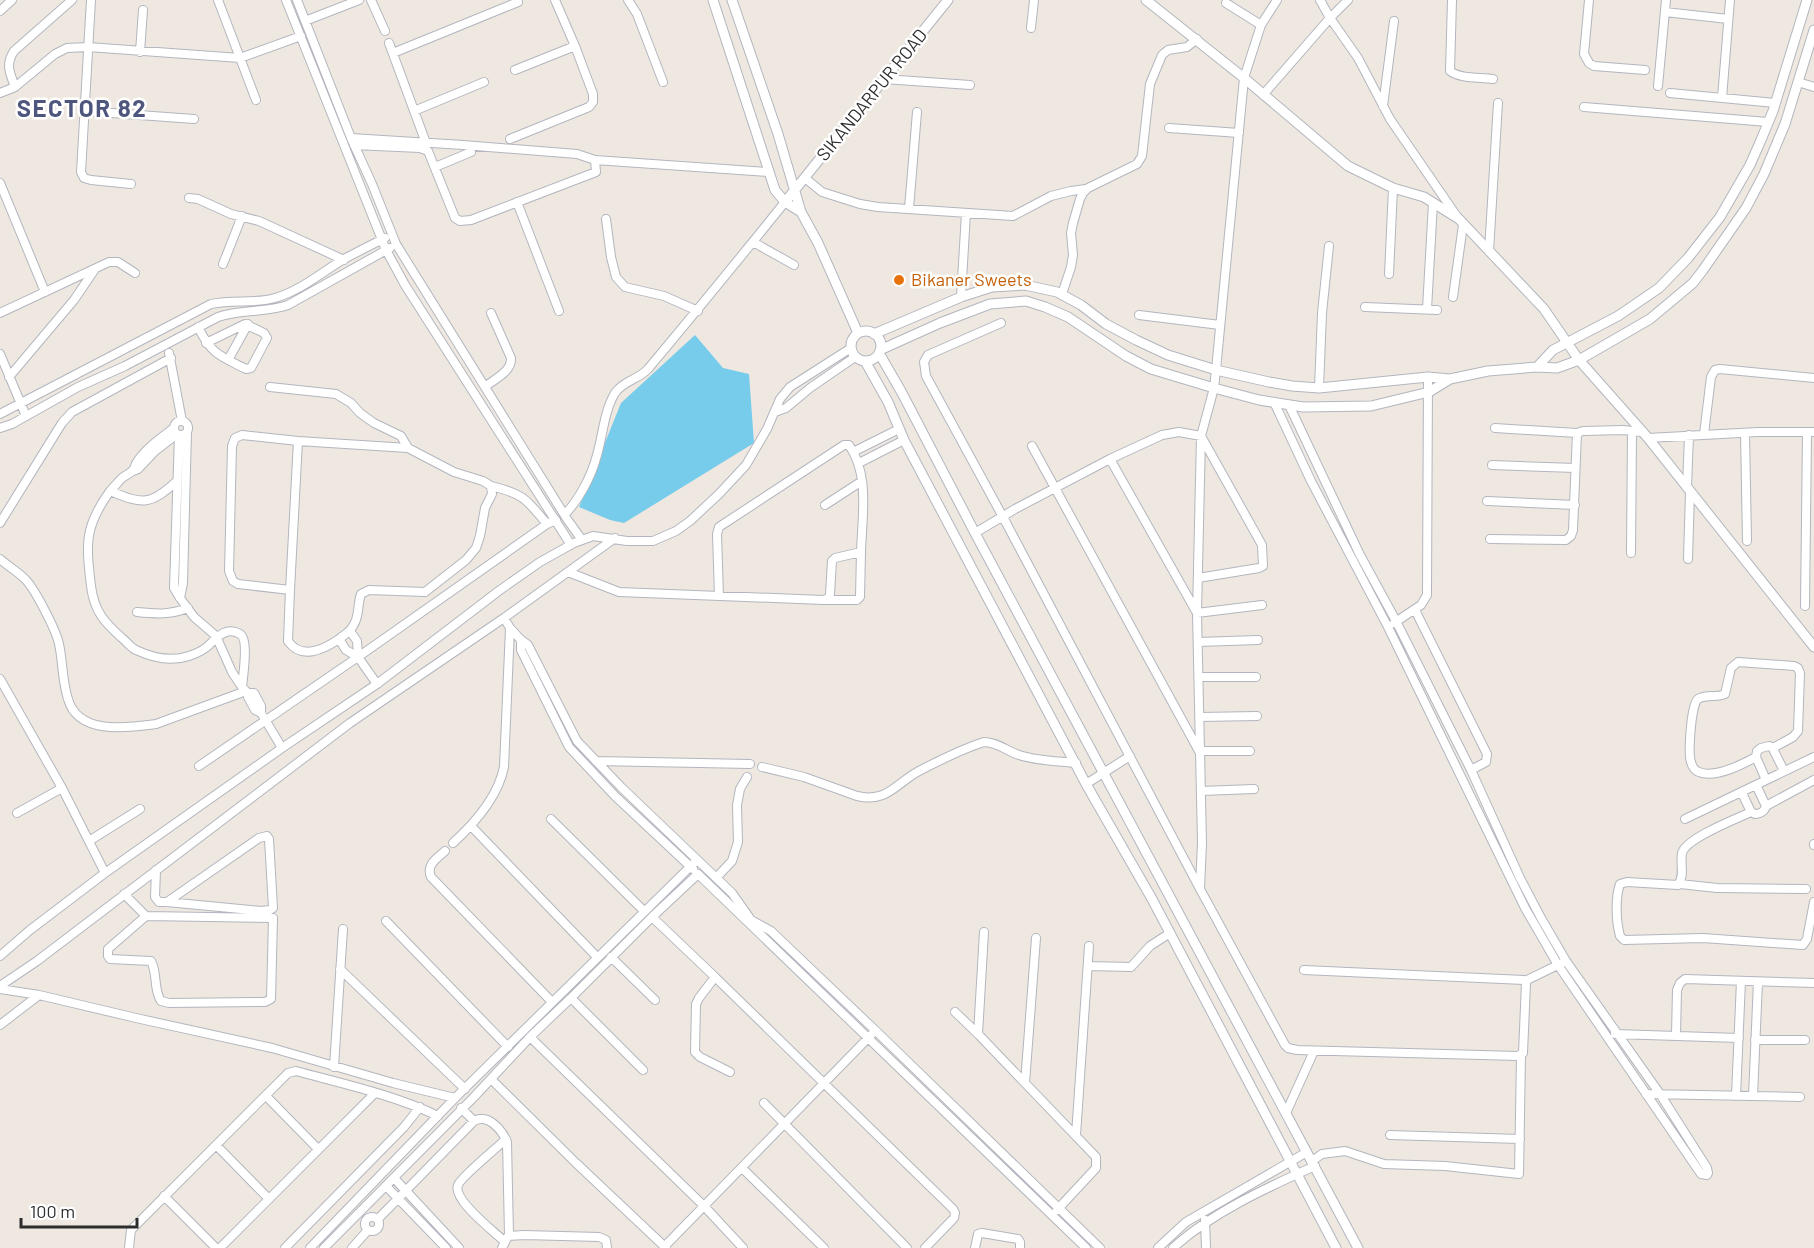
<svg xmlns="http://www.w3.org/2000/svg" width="1814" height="1248" font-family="Barlow,sans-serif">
  <rect width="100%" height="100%" fill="#eee8e0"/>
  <path fill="#77cceb" d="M695,335L723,368L749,374L754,443L624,523L610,520L579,507L621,403Z"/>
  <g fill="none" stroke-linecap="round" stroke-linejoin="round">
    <defs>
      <path id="minor" d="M91,0L81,172L84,178L91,180L131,184
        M218,0L256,100
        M286,0L386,250L405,285L571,545
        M297,0L351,138L372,184L396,244L567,519L582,540
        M371,0L385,31
        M555,0L575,46
        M628,0L637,14L663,82
        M1320,0L1330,18L1358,58L1390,119L1458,218
        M1452,0L1450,71C1460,79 1480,77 1493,79
        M1589,0L1584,54L1589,63L1594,66L1645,70
        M1226,3L1261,25
        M0,11L12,0
        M1665,12L1728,19
        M305,21L359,0
        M1031,28L1034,0
        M389,43L426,143
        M140,52L143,10
        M393,53L518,2
        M884,79L970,85
        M1798,82L1814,87
        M1658,86L1666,0
        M15,87C10,73 5,65 14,51L72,0
        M0,93L15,87L55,54L67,48L88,47L240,58L301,36
        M1670,93L1775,103
        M1263,95L1330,18L1348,0
        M1722,98L1730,0
        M1383,106L1394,21
        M1584,107L1768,122
        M84,111L194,119
        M414,111L484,82
        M1169,128L1239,133
        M351,138L463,145L577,154L595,160L769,172
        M510,139L589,107L593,102V94L575,46L515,70
        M354,145L420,148L428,151L455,218L460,221L471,220L596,172L595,160
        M435,167L471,152
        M805,178L822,192L860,204L878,207L1013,216L1051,196L1071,191L1086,189
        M0,183L45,292
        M189,198L198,199L231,214L259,221L344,260
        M517,202L559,311
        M909,209L917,112
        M606,219L611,257L616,277L625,287L664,296L698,311
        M753,242L794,265
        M1489,251L1498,103
        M223,264L242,216
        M1389,274L1393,188
        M1062,294L1071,267L1073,255L1071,233L1073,223L1080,199L1083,193L1088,188L1137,164L1142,156L1150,84L1162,55L1168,50L1187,47L1197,39
        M961,297L966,213
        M1453,297L1463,225
        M1365,307L1437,310
        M1427,309L1433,203
        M0,313L109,262H118L135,273
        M1139,315L1220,325
        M1001,323L928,355L924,362L926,376L1003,517L1200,889L1285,1045L1288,1048L1297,1050L1518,1056L1523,1053L1526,983L1524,980L1304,970
        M198,327C212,355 220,356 246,369L251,368L267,338L264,333L245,324L206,343
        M169,353L182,421
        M0,354L26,416
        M228,360L248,324
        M9,377L74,300L95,269
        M270,387L336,394L351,403L360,413L374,423L401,436L408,448
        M485,387C494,379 512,372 511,358L491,313
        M1319,388L1322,313L1329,246
        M1274,402L1311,481L1388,627L1525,908L1558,965L1701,1174L1707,1175L1708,1173L1707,1168L1660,1094L1566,961L1541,918L1520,878L1471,770L1396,621L1360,555L1289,405
        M775,412L786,408L810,388L855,357
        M0,414L211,304C232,299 256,304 275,298C300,291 322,272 344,259C357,252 371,245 385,238
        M174 428a7 7 0 1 1 14 0a7 7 0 1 1-14 0Z
        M0,428L12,424L78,387L125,366L218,317C240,309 265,313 288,305L390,248
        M174,428C161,438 146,448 137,462C135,464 135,468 133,470C131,473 126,475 122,478C118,482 114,487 110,491C84,527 86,544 91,586C94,611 104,622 122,638C127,642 131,648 136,650C153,658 171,662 189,656C195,654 204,650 209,645C217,637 227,626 240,634C249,639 243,676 242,687
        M1495,428L1577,433L1583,431L1623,430L1643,432
        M1745,433L1747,541
        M1704,434L1711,377L1715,370L1720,369L1814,378
        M179,435L174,588L180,598L194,617L216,636L232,672L242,687L248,693V697L255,710L261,713V706L254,693H248
        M242,435L298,441L408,448L454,472L483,481L491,486L492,494L485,508L480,536L476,548L466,560L425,592L369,590L361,594C357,605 360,616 353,626C350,632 344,635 339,639C323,650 301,660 288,641L290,590L238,584L233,581L229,571L232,446L235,438Z
        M1648,438L1758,432H1814
        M1032,446L1199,751H1250
        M853,452L899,429
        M1110,459L1197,613L1262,605
        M859,463L904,440
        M1492,465L1575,468
        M133,471L138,469L155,451L177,434
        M491,486C524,494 526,499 547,524
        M1687,487L1689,435
        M110,491C144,505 150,505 177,481
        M1487,501L1575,505
        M825,505L862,481
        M565,514C579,500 592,475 597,455C603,435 604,411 615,393C623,381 639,379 648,369C694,314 740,258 785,202
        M0,523L62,423L72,412L171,358
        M975,533L1015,509L1110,459L1162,435L1179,432L1201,436L1262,545L1263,566L1259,568L1198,578
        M1490,539L1566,540L1571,536L1573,530L1577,433
        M1631,553L1632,432
        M0,559C8,566 18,572 25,579C35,589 56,630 59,644C63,662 62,681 68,699C78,735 126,728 156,724L246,691
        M1688,559L1690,492
        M568,572L619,592L823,600L829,598L830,594L832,561L835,558L861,552C862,517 870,475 849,445H844L719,527L717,534L719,596
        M290,590L298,441
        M180,598L183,583L187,432
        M824,600H857L860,597L861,552
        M1805,606L1807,432
        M1415,610L1487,754L1486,762L1471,770
        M137,612C157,614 169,615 188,608
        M1394,623L1421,605L1427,595L1428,377
        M510,628L520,639L528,645L577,741L621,787L732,893L751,920L771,931L876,1031L1100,1248
        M339,639L346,650L358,657L357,641L350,631
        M521,640V650L569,747L615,796L693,869
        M1198,642L1258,640
        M358,657L377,684
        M1199,677H1256
        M0,679L62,788L105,873
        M263,716L282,748
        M1200,717L1257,716
        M1756,757C1743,764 1715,779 1699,772C1695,771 1692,766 1691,762C1688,754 1691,703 1698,699C1706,694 1717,698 1725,694L1731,668L1738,662L1794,666L1798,668L1800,673L1798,731L1793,737L1773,748
        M596,761L750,764
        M199,766L358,657L547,524L556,520
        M762,767L804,777L857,796C888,803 896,783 919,771C940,760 962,749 984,742C997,742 1007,751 1019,755C1037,761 1057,761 1076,763
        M1766,780L1756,757L1757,751L1761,748L1769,746L1772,747L1784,771
        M1086,784L1130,756
        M1201,791L1254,789
        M1742,793L1751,812L1755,814C1760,814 1765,811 1766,806L1756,785
        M1766,806L1814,780
        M1751,812C1736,819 1686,838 1682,853C1680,864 1685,876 1678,885L1627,882L1620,884C1615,898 1616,921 1620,936L1624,940L1703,938L1803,945L1807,939L1814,902
        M17,813L62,788
        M551,819L644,911
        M1685,819L1814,757
        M471,826L597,957
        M89,841L140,809
        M453,843C475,823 498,797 504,767L510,628L504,618
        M1814,845V844
        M445,851C436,859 426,865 431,877L552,1002
        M156,870L155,897L159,902H167L261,911L270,910L273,908L269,839L267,836L259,838L167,902
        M716,878L732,861L738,842L737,805L740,789L747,777
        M1680,884L1717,888L1806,889
        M1200,888L1202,843L1197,613L1201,436L1214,388L1216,370L1244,78L1261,25L1277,0
        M124,894L146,916L273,918L271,999L265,1002L169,1003L161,1001C153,989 158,974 151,961L110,959L108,956V949L146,916
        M652,917L715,977L699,998L696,1004L695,1052L700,1057L730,1072
        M386,921L508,1047
        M0,956L30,930L105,873L282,748L377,684L500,590L540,562L574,543L593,536L627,541H653L676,531L690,521L719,494L746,465L767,429L780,399L790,387L851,348
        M611,957L655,1000
        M1088,966L1131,967L1150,946L1170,933
        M340,969L465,1089
        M715,977L953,1209L955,1213L954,1218L925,1248
        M1525,981L1562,963
        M0,986L37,961L350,723L504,618L615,538
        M0,989L39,995L136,1018L272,1048L393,1083L455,1098
        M571,998L643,1070
        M955,1012L978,1034L1096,1157V1168L1057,1210
        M0,1025L39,995
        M978,1034L984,932
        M1615,1034L1739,1038
        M1676,1035L1677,990L1680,983L1685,979L1814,983
        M530,1037L704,1206L743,1248
        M1755,1040H1805
        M334,1067L343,929
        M491,1079L576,1163L666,1248
        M1025,1083L1036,938
        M1646,1094L1800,1097
        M266,1096L318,1149
        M1736,1096L1741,981
        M1753,1096L1758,982
        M764,1103L907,1248
        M461,1108L474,1121
        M1286,1113L1314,1051
        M1076,1135L1089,946
        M1390,1135L1520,1139
        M216,1145L269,1199
        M1312,1161L1322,1154L1345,1151L1384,1164L1445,1166L1519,1174L1521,1055
        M742,1168L824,1248
        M394,1178L459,1248
        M386,1186L446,1248
        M164,1196L216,1248
        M365 1224a7 7 0 1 1 14 0a7 7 0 1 1-14 0Z
        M378,1219L474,1121C488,1113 502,1130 507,1142L509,1235
        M1205,1220L1206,1248
        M505,1242C495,1232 452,1200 458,1185C461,1177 498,1147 506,1139
        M664,1247L871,1035
        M129,1248L131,1230L288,1073L296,1071C344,1084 394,1095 438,1116
        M220,1248L375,1093
        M285,1248L404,1127L420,1107
        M310,1248L455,1098L697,860
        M324,1248L474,1097L530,1037L571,998L652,917L698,874L1086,1248
        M352,1248L368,1230
        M502,1248L508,1236L524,1235L599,1237L606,1240L607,1248
        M975,1248L978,1234L982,1233L1018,1239L1020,1242V1248
        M1158,1248L1186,1222L1307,1152
        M1173,1248C1211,1213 1268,1187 1315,1166"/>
      <path id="tertiary" d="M713,0L775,190L785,202L801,212
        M732,0L778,134L801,212L818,243L858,333
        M1146,0L1244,78L1348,166L1393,188L1424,197L1459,219L1544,309L1579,360L1648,438L1814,647
        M785,202L948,0
        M851 346a15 15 0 1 1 30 0a15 15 0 1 1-30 0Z
        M874,334L961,297L992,287L1025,285L1057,292L1081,305L1106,324L1136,340L1168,355L1216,370L1269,382L1292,386L1319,388L1428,377L1450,379
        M880,350L940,323L990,304L1026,301L1045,307L1068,317L1126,356L1151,369L1214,388L1259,400L1303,407L1371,406L1429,392L1450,379L1488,371L1537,367L1557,368L1579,360L1650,319L1693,283L1703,270L1746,208L1764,174L1785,124L1814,30
        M879,353L902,393L975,533L1358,1248
        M865,361L888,402L904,440L1086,784L1152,899L1336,1248
        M1537,367L1553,350L1618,316L1659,288L1688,258L1720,217L1750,165L1761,140L1773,111L1807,0"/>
    </defs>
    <use href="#minor" stroke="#b3b6bf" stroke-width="10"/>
    <use href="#tertiary" stroke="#b3b6bf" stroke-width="11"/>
    <use href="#minor" stroke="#fff" stroke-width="8"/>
    <use href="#tertiary" stroke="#fff" stroke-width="9"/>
  </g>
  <circle fill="#e8710a" stroke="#fff" stroke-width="2" cx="899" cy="280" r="6"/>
  <g text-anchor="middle" stroke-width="5" stroke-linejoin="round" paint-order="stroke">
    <g font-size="18" fill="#2d2d2d" stroke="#fff">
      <text transform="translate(872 95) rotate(-51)" y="6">SIKANDARPUR ROAD</text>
    </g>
    <g font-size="18" fill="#c56008" stroke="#fff" text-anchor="start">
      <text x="911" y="286">Bikaner Sweets</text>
    </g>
    <g font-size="24" font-weight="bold" letter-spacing="1.5" fill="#4e567d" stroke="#fff">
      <text x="82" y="117">SECTOR 82</text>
    </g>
  </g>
  <path d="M21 1218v9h116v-9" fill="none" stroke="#2d2d2d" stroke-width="3"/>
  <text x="30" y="1218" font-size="18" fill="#2d2d2d" stroke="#ffffff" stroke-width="4.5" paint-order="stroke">100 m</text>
</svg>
